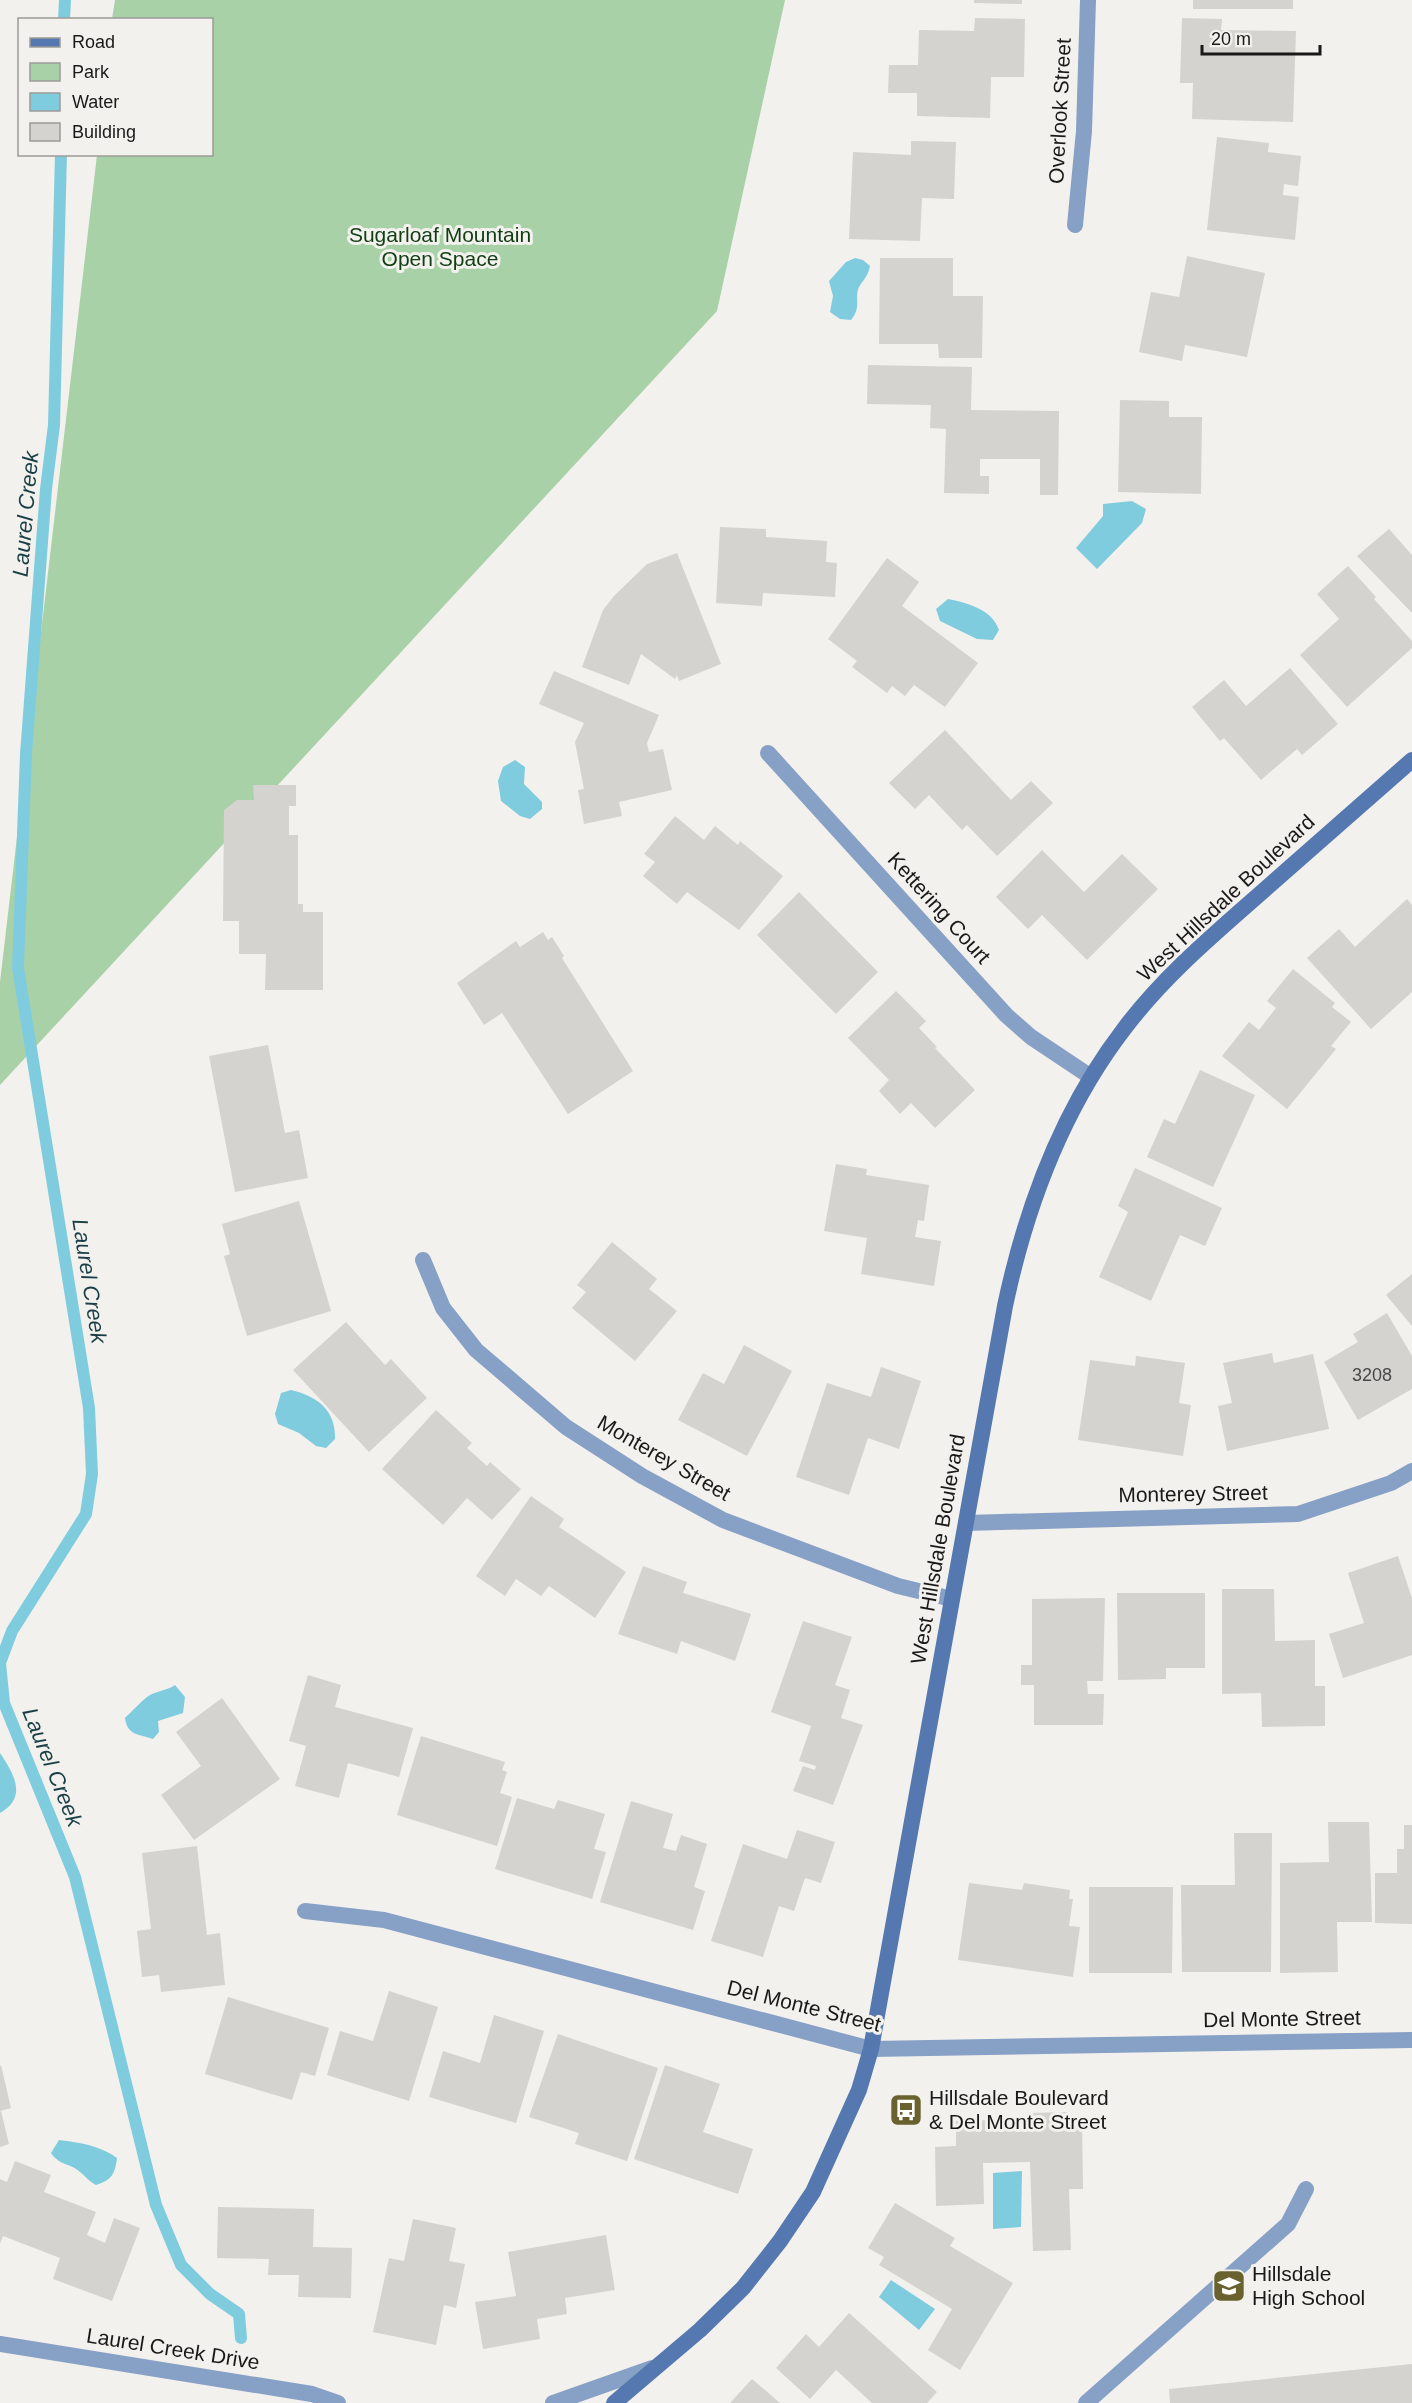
<svg xmlns="http://www.w3.org/2000/svg" width="1412" height="2403" font-family="Arial,sans-serif">
  <rect width="100%" height="100%" fill="#f3f1ed"/>
  <path fill="#a9d1a8" d="M115,0H785L717,311L0,1085V982L97,155L212,154V20L112,19Z"/>
  <path fill="#80ccdf" d="M855,258L863,260L870,266C868,276 864,279 859,287C854,298 862,307 851,320L840,319L830,312L833,296L829,281L846,262Z
    M1132,501L1146,509L1142,523L1097,569L1076,548L1103,516V504Z
    M948,599C967,603 992,609 999,630L993,640L977,639L940,621L936,609Z
    M515,760L525,767L524,784L542,802V809L530,819L520,816L501,801L498,781L503,767Z
    M291,1390C317,1396 336,1410 335,1439L326,1448L316,1446L299,1433L278,1424L275,1414L281,1393Z
    M175,1685L185,1697L183,1713L158,1721L159,1732L153,1739C140,1734 127,1736 125,1718C127,1716 144,1699 147,1697C154,1691 167,1691 175,1685Z
    M0,1753C14,1774 28,1797 0,1813Z
    M59,2140C81,2143 99,2145 117,2158C115,2174 112,2180 96,2185C89,2181 86,2177 80,2172C69,2162 61,2167 51,2153Z
    M1022,2171L1021,2227L993,2229V2173Z
    M891,2280L935,2309L919,2330L879,2297Z"/>
  <g fill="none" stroke-linecap="round" stroke-linejoin="round">
    <path stroke="#80ccdf" stroke-width="12" d="M64,20L65,0
      M61,154L54,425L46,489L26,754L18,968L89,1408L92,1474L86,1514L12,1631L0,1663L4,1703L75,1877L156,2205L181,2265L210,2294L239,2314L241,2338"/>
  </g>
  <path fill="#d4d3cf" d="M974,0H1022V4L974,3Z
    M1193,0H1293V9H1193Z
    M975,18L1025,19L1024,77H991L990,118L917,116V93H888L889,65H918L919,30L974,31Z
    M1182,18L1222,19L1221,30L1296,31L1293,122L1192,119L1193,83H1180Z
    M1217,137L1269,143L1268,152L1301,156L1298,186L1284,184L1283,195L1299,197L1295,240L1207,230Z
    M911,141L956,142L954,199L922,198L920,241L849,239L853,152L911,155Z
    M1187,256L1265,273L1247,357L1185,345L1182,361L1139,352L1151,292L1179,297Z
    M880,258H953V296H983L982,358H939L938,344H879Z
    M868,365L972,367L971,410L1059,411L1058,495H1040V459H980V476H989V494L944,493L946,429L930,428L931,405L867,404Z
    M1120,400L1169,401V417H1202L1201,494L1118,492Z
    M720,527L766,529V537L827,541L826,562L837,563L835,597L763,593L762,606L716,603Z
    M1389,529L1412,555V613L1357,556Z
    M677,553L721,664L679,681L677,675L675,679L641,654L629,685L582,667L603,610L614,596L647,564Z
    M887,558L919,582L902,606L978,663L945,707L914,685L905,696L892,686L887,693L852,667L857,661L828,639Z
    M1348,566L1376,597L1374,599L1412,641V648L1347,707L1300,655L1339,619L1317,594Z
    M1290,668L1338,724L1302,755L1297,749L1261,780L1224,738L1220,741L1192,707L1224,680L1246,706Z
    M554,671L659,715L647,743L649,752L663,749L672,790L619,802L622,816L584,824L578,790L584,789L575,742L584,723L539,704Z
    M945,730L1011,800L1031,781L1053,803L997,856L967,825L962,830L929,795L915,809L889,783Z
    M253,785H296V806H289V835H298V904H303V912H323V990H265L266,954H239V921H223L224,810L237,800H254Z
    M675,816L704,840L715,826L738,845L740,841L783,876L739,930L687,892L677,904L643,876L655,862L644,854Z
    M1042,850L1084,892L1122,854L1158,889L1087,960L1042,915L1028,929L996,897Z
    M799,892L878,972L836,1014L757,935Z
    M1407,899L1412,905V992L1371,1029L1307,958L1339,929L1355,947Z
    M543,932L548,940L552,937L564,956L562,958L633,1071L568,1114L502,1013L484,1025L457,983L516,941L520,947Z
    M1293,969L1335,1003L1332,1007L1351,1022L1331,1046L1336,1049L1287,1109L1222,1056L1249,1022L1259,1030L1276,1008L1267,1001Z
    M896,991L926,1021L919,1028L937,1047L935,1048L975,1090L935,1128L911,1103L900,1114L879,1091L889,1080L848,1038Z
    M268,1045L285,1133L299,1130L308,1178L235,1192L209,1056Z
    M1200,1070L1255,1095L1213,1187L1147,1157L1164,1119L1175,1124Z
    M836,1164L867,1169L866,1175L929,1185L924,1221L918,1220L915,1237L941,1241L934,1286L861,1274L867,1238L824,1231Z
    M1135,1168L1222,1208L1205,1246L1180,1235L1151,1301L1099,1277L1128,1212L1118,1206Z
    M299,1201L331,1311L247,1336L224,1256L230,1254L222,1224Z
    M612,1242L657,1279L649,1289L677,1311L635,1361L572,1308L586,1292L577,1285Z
    M1412,1274V1326L1386,1295Z
    M1387,1313L1412,1356V1389L1358,1420L1324,1362L1358,1342L1353,1334Z
    M346,1322L385,1365L391,1359L427,1398L369,1452L293,1370Z
    M744,1345L792,1371L747,1456L678,1420L703,1373L724,1384Z
    M1272,1353L1274,1363L1313,1354L1329,1429L1227,1451L1218,1406L1232,1403L1223,1363Z
    M1136,1356L1185,1363L1179,1403L1191,1405L1183,1456L1078,1440L1090,1360L1135,1366Z
    M881,1367L921,1381L899,1449L868,1438L849,1495L796,1477L827,1383L871,1397Z
    M436,1410L472,1443L467,1448L487,1466L490,1462L521,1489L492,1520L467,1498L443,1525L382,1469Z
    M531,1496L564,1519L559,1527L626,1572L595,1618L549,1586L541,1596L516,1579L505,1596L476,1576Z
    M1398,1556L1412,1598V1655L1343,1678L1329,1634L1364,1623L1348,1573Z
    M643,1566L687,1582L683,1593L751,1614L735,1661L681,1641L677,1654L618,1634Z
    M1222,1589H1274L1275,1641L1315,1640V1686H1325V1726L1262,1727L1261,1693L1222,1694Z
    M1117,1593H1205V1668H1166V1679L1118,1680Z
    M1105,1598L1103,1681H1087L1088,1694H1104L1103,1725H1034V1685H1021V1665H1032V1599Z
    M803,1621L852,1637L835,1685L850,1690L841,1718L863,1725L833,1805L793,1791L803,1766L815,1770L816,1766L799,1761L811,1726L771,1712Z
    M308,1675L341,1685L335,1707L413,1728L399,1777L348,1763L339,1798L295,1786L306,1746L289,1741Z
    M222,1698L280,1779L194,1840L161,1795L201,1766L176,1732Z
    M421,1736L505,1762L502,1770L507,1772L500,1793L512,1797L497,1846L397,1815Z
    M517,1798L554,1809L558,1800L605,1814L594,1849L606,1852L592,1899L495,1869Z
    M631,1801L673,1814L663,1848L676,1851L681,1835L707,1844L694,1887L705,1891L693,1930L600,1902Z
    M1328,1822H1369L1372,1922H1337L1338,1972L1280,1973V1863L1329,1862Z
    M1404,1825H1412V1924L1375,1923V1873H1397V1849H1404Z
    M797,1830L835,1842L821,1883L805,1878L794,1911L779,1906L763,1957L711,1941L743,1844L787,1859Z
    M1234,1833H1272L1271,1972H1182L1181,1885H1235Z
    M197,1846L207,1935L220,1933L225,1985L161,1992L159,1975L142,1977L137,1931L151,1929L142,1853Z
    M969,1883L1022,1890L1024,1883L1070,1890L1069,1899H1073L1069,1926L1080,1927L1073,1977L958,1960Z
    M1089,1887H1173L1172,1973H1089Z
    M389,1991L438,2007L409,2101L327,2075L340,2031L373,2041Z
    M228,1997L329,2028L315,2076L301,2072L292,2100L205,2074Z
    M494,2015L544,2031L516,2123L429,2097L443,2051L480,2063Z
    M558,2034L658,2068L627,2161L575,2144L579,2133L529,2117Z
    M1,2065L11,2108L0,2111V2066Z
    M665,2065L720,2084L703,2132L753,2149L738,2194L634,2159Z
    M1,2111L9,2144L0,2147V2112Z
    M1067,2112L1068,2118H1082L1083,2189H1069L1071,2250L1033,2251L1030,2162L983,2163L984,2204L936,2206L935,2147L956,2146V2121L1032,2119L1031,2113Z
    M15,2161L51,2175L44,2192L96,2212L87,2235L105,2243L114,2218L140,2228L112,2301L53,2279L60,2258L3,2236L0,2244V2179L7,2182Z
    M895,2203L955,2238L950,2246L1013,2283L960,2370L928,2350L952,2309L879,2265L884,2257L868,2248Z
    M218,2207L314,2209L313,2247L352,2248L351,2298L298,2297L299,2275H268L269,2259L217,2258Z
    M413,2219L456,2228L449,2261L465,2264L456,2308L444,2305L436,2345L373,2332L389,2258L404,2261Z
    M606,2235L615,2290L565,2298L567,2314L537,2319L540,2339L483,2349L475,2302L516,2296L508,2252Z
    M849,2313L937,2392L927,2403H872L836,2370L810,2399L776,2368L806,2334L819,2347Z
    M1412,2364V2403H1170L1169,2389Z
    M752,2379L780,2403H730Z"/>
  <g fill="none" stroke-linecap="round" stroke-linejoin="round">
    <path stroke="#87a0c6" stroke-width="16" d="M1086,2403L1288,2224L1306,2189"/>
    <path stroke="#87a0c6" stroke-width="16" d="M1075,225L1084,131L1088,0
      M768,753L1006,1015L1031,1037L1091,1077
      M423,1260L443,1308L476,1350L566,1427L642,1476L723,1520L898,1586L952,1599
      M966,1523L1298,1514L1391,1483L1412,1471
      M305,1911L384,1920L871,2049L1412,2040
      M0,2344L312,2394L338,2403
      M553,2403L652,2368"/>
    <path stroke="#5478af" stroke-width="16" d="M614,2403L700,2330L743,2288L780,2241L813,2192L859,2090L871,2049L881,1993L1005,1306C1026,1207 1061,1111 1124,1029C1163,977 1213,935 1262,892C1312,848 1362,804 1412,760"/>
  </g>
  <defs>
    <symbol id="bus-square" viewBox="-11 -11 22 22"><rect x="-9" y="-9" width="18" height="18" rx="4" fill="#69622f" stroke="#f3f1ed"/><path d="M-5-6H5V4H4V6H2V4H-2V6H-4V4H-5ZM-3.5-4V0h7V-4ZM-3.5 1.2v1.5H-2V1.2ZM2 1.2v1.5H3.5V1.2Z" fill="#fff"/></symbol>
    <symbol id="school-square" viewBox="-11 -11 22 22"><rect x="-9" y="-9" width="18" height="18" rx="4" fill="#69622f" stroke="#f3f1ed"/><path d="M0-5L7-2L0 1L-7-2ZM-4 1L0 2.5L4 1V4Q0 6-4 4Z" fill="#fff"/></symbol>
  </defs>
  <g fill-rule="evenodd">
    <use href="#bus-square" x="887" y="2091" width="38" height="38"/>
    <use href="#school-square" x="1210" y="2267" width="38" height="38"/>
  </g>
  <g text-anchor="middle" stroke-width="6" stroke-linejoin="round" paint-order="stroke">
    <g font-size="18" fill="#484846">
      <text x="1372" y="1381">3208</text>
    </g>
    <g font-size="21" fill="#1a1918" stroke="#f3f1ed">
      <text transform="translate(1060 111) rotate(-87)" y="7">Overlook Street</text>
      <text transform="translate(1226 898) rotate(-43)" y="7">West Hillsdale Boulevard</text>
      <text transform="translate(939 908) rotate(48)" y="7">Kettering Court</text>
      <text transform="translate(664 1458) rotate(30)" y="7">Monterey Street</text>
      <text transform="translate(1193 1494) rotate(-1)" y="7">Monterey Street</text>
      <text transform="translate(938 1549) rotate(-80)" y="7">West Hillsdale Boulevard</text>
      <text transform="translate(804 2006) rotate(14)" y="7">Del Monte Street</text>
      <text transform="translate(1282 2019) rotate(-1)" y="7">Del Monte Street</text>
      <text transform="translate(173 2349) rotate(9)" y="7">Laurel Creek Drive</text>
    </g>
    <g font-size="21" fill="#0f3f13" stroke="#f3f1ed">
      <text x="440" y="242">Sugarloaf Mountain<tspan x="440" dy="24">Open Space</tspan></text>
    </g>
    <g font-size="21" fill="#1a1918" stroke="#f3f1ed" text-anchor="start">
      <text x="929" y="2105">Hillsdale Boulevard<tspan x="929" dy="24">&amp; Del Monte Street</tspan></text>
      <text x="1252" y="2281">Hillsdale<tspan x="1252" dy="24">High School</tspan></text>
    </g>
    <g font-size="22" font-style="italic" fill="#193e46" stroke="#f3f1ed">
      <text transform="translate(25 514) rotate(-85)" y="8">Laurel Creek</text>
      <text transform="translate(90 1281) rotate(81)" y="8">Laurel Creek</text>
      <text transform="translate(53 1767) rotate(68)" y="8">Laurel Creek</text>
    </g>
  </g>
  <rect x="18" y="18" width="195" height="138" fill="#f3f1ed" stroke="#9c9b98" stroke-width="1.5"/>
  <rect x="30" y="38" width="30" height="9" fill="#5478af" stroke="#9c9b98" stroke-width="1.5"/>
  <text x="72" y="48" font-size="18" fill="#1a1918">Road</text>
  <rect x="30" y="63" width="30" height="18" fill="#a9d1a8" stroke="#9c9b98" stroke-width="1.5"/>
  <text x="72" y="78" font-size="18" fill="#1a1918">Park</text>
  <rect x="30" y="93" width="30" height="18" fill="#80ccdf" stroke="#9c9b98" stroke-width="1.5"/>
  <text x="72" y="108" font-size="18" fill="#1a1918">Water</text>
  <rect x="30" y="123" width="30" height="18" fill="#d4d3cf" stroke="#9c9b98" stroke-width="1.5"/>
  <text x="72" y="138" font-size="18" fill="#1a1918">Building</text>
  <path d="M1202 45v9h118v-9" fill="none" stroke="#1a1918" stroke-width="3"/>
  <text x="1211" y="45" font-size="18" fill="#1a1918" stroke="#f3f1ed" stroke-width="4.5" paint-order="stroke">20 m</text>
</svg>
